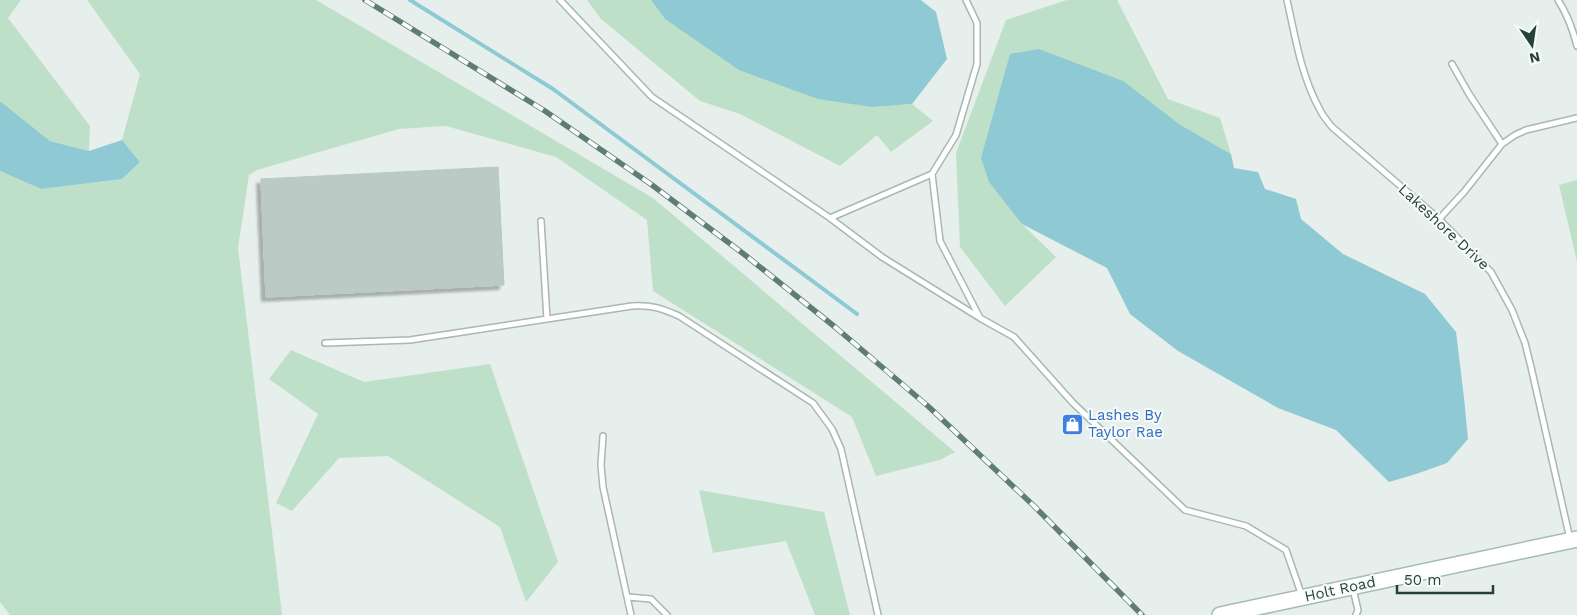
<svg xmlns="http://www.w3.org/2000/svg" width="1577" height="615" font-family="'Work Sans',sans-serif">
  <defs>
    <filter id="shadow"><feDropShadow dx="-4.5" dy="4.5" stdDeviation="1" flood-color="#0004"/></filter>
  </defs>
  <rect width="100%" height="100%" fill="#e6efeb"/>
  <path fill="#bfe0c8" d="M0,0H21L8,18L90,126L89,151L50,141L0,101Z
    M87,0H316L653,198L955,452L940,460L876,476L852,417L653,291L647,220L556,157L446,126L399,129L257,170L249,175L238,248L282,615H10L0,602V171L41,189L122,179L140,162L122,140L140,74Z
    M587,0H651L665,19L872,107L912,104L933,121L891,152L877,135L840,166L740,114L700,101L601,19Z
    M1067,0H1117L1168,99L1220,118L1231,154L1179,124L1022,224L1056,257L1005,306L960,247L956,153L1006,20Z
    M1577,180V262L1559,185Z
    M291,350L364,382L490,364L558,562L526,602L500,527L388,456L339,458L292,511L276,503L318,414L269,379Z
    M699,490L824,512L850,615H815L786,541L713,553Z"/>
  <path fill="#8ec9d4" d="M651,0H921L936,12L947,59L912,104L872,107L818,99L739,70L665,19Z
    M1039,49L1123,81L1179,124L1231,154L1234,168L1258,172L1265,189L1296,199L1301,219L1343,254L1425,294L1456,332L1464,398L1468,439L1447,463L1416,474L1389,482L1336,430L1278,408L1178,351L1130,314L1107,268L1022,224L989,182L981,158L1010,54Z
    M0,101L50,141L89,151L122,140L140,162L122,179L41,189L0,171Z"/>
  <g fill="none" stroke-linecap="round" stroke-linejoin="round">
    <path stroke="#8ec9d4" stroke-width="4" d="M410,0L553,89L857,314"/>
  </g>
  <path fill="#bbcac4" stroke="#b8c9c2" filter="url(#shadow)" d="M498,167L504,285L266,297L261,179Z"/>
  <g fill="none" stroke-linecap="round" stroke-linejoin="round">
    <defs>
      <path id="lane" d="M560,0L652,97L830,218L882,257L980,318L1014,337L1073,403L1185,510L1246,526L1286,550L1302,596
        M1287,0C1295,36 1301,75 1319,108C1322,115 1327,121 1332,127L1439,219L1491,272L1512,310L1525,343L1531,367L1570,539
        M1558,0C1567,14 1573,30 1577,46
        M1452,64L1469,94L1502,144
        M932,174L940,241L980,318
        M830,218L932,174L956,135L977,64V23L966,0
        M1439,219L1464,192L1502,144L1515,135L1526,130L1577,118
        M541,221L547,319
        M325,343L410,340L632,306C652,305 661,308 679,316L813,403L832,429L841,449L878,615
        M603,436L601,465L603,487L631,615
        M1353,589L1358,610L1356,615
        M628,597L651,599L667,615"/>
      <path id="secondary" d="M1220,615L1577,539"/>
    </defs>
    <use href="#lane" stroke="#a8b8b2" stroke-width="8"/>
    <use href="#secondary" stroke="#a4bbb3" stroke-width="18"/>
    <use href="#lane" stroke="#fff" stroke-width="5"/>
    <use href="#secondary" stroke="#fff" stroke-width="15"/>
    <defs>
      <path id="rail" d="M365,0L545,111L652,185L745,255L835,327L929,407L1034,506L1142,615"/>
    </defs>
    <use href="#rail" stroke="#5f7d75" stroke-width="5.5"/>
    <use href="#rail" stroke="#f7fbf9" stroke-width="4" stroke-dasharray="11" stroke-linecap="butt"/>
  </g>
  <defs>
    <symbol id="shop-square" viewBox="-11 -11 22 22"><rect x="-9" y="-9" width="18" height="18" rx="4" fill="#3f7fe0" stroke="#f7fbf9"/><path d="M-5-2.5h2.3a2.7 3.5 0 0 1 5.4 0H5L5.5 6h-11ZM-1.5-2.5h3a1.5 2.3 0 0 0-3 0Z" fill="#fff"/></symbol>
  </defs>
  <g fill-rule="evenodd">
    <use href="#shop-square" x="1060" y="412" width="25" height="25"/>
  </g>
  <g text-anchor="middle" stroke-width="4" stroke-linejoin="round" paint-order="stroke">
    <g font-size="15" fill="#24423a" stroke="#f7fbf9">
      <text transform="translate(1444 227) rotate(43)" y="5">Lakeshore Drive</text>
      <text transform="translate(1340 589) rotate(-12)" y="5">Holt Road</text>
    </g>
    <g font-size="15" fill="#366cbe" stroke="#f7fbf9" text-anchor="start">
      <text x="1088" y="420">Lashes By<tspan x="1088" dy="17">Taylor Rae</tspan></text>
    </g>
  </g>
  <g transform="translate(1532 45) rotate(167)" stroke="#f7fbf9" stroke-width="4" paint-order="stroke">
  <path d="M0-4L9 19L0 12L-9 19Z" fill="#24423a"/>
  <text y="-8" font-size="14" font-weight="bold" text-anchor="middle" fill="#24423a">N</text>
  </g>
  <path d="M1397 585v8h96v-8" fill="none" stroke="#24423a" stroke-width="2.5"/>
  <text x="1404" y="585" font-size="15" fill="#24423a" stroke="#f7fbf9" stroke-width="4" paint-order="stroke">50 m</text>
</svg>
